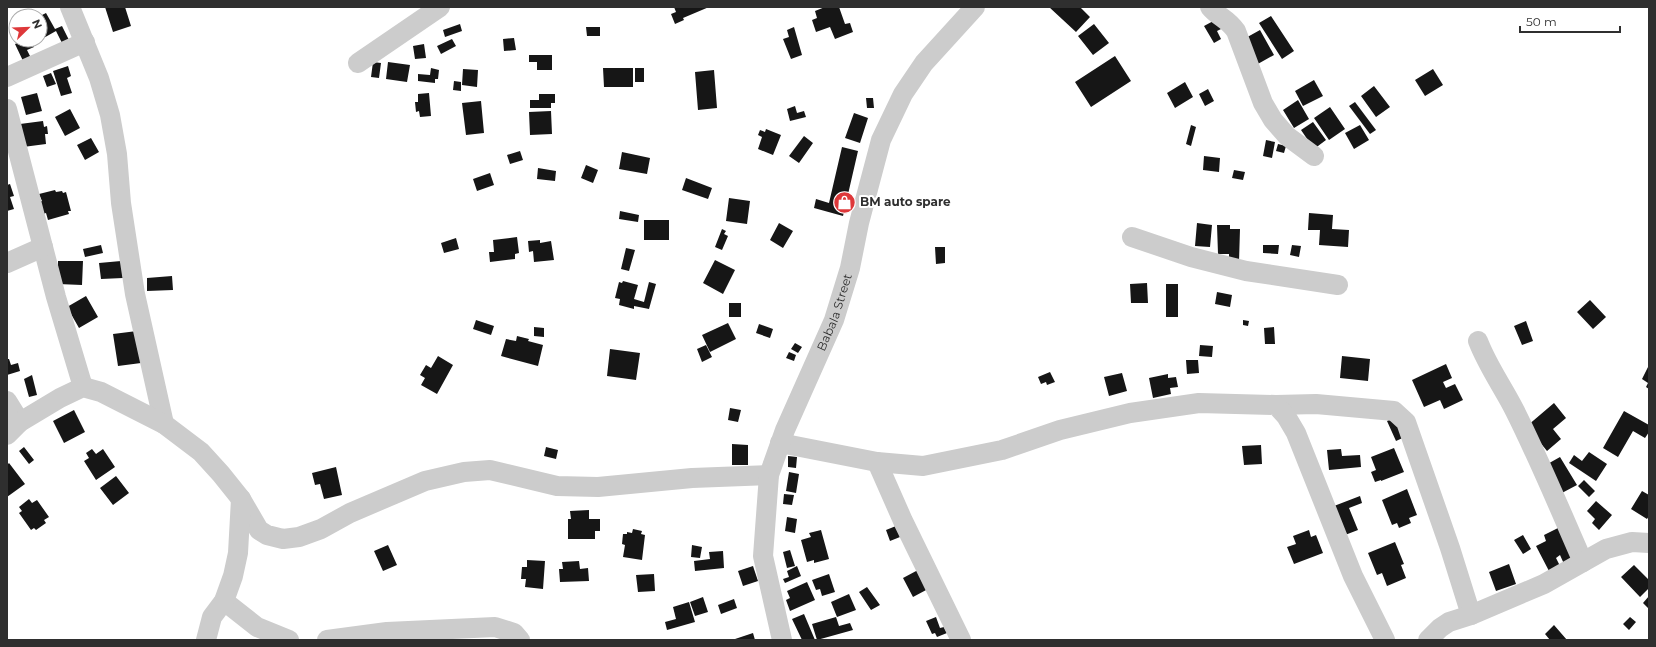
<svg xmlns="http://www.w3.org/2000/svg" width="1656" height="647" font-family="Montserrat,sans-serif">
  <rect width="100%" height="100%" fill="#fff"/>
  <path fill="#161616" d="M105,7H125L131,26L113,32Z
    M674,7H709L683,18L684,20L675,24L671,14L676,12Z
    M825,7H839L845,24L850,23L853,32L835,39L830,27L816,32L812,20L817,18L815,11Z
    M1049,7H1080L1090,17L1076,32Z
    M46,13L55,29L62,26L69,40L62,43L56,31L40,40V16Z
    M1271,16L1294,51L1282,59L1259,23Z
    M1217,19L1223,28L1217,31L1221,39L1214,43L1204,26Z
    M460,24L462,31L445,37L443,30Z
    M1094,24L1109,43L1093,55L1078,36Z
    M586,27H600V36H587Z
    M794,27L802,55L791,59L783,39L789,37L787,30Z
    M1260,30L1274,55L1256,65L1242,40Z
    M514,38L516,50L504,51L503,39Z
    M452,39L456,46L441,54L437,46Z
    M24,40H30L34,47L27,50L32,60L24,63L15,44Z
    M424,44L426,58L415,59L413,46Z
    M529,55H552V70H537V62H529Z
    M1115,56L1131,81L1091,107L1075,82Z
    M373,62L381,63L379,78L371,77Z
    M388,62L410,65L407,82L386,79Z
    M68,66L71,76L67,78L72,93L61,96L53,71Z
    M431,68L439,70L438,79H435V83L418,81V74L430,75Z
    M603,68H633V87H604Z
    M635,68H644V82H635Z
    M463,69L478,70L477,87L462,85Z
    M1433,69L1443,85L1425,96L1415,80Z
    M714,70L717,108L698,110L695,72Z
    M51,73L56,84L47,87L43,76Z
    M1314,80L1323,96L1303,106L1295,91Z
    M454,81L461,82V91L453,90Z
    M1185,82L1193,97L1175,108L1167,93Z
    M1374,86L1390,107L1376,117L1361,96Z
    M1208,89L1214,101L1205,106L1199,94Z
    M37,93L42,111L26,115L21,97Z
    M429,93L431,116L420,117L419,111L416,112L415,102H418V94Z
    M539,94H555V103H551V108H530V100H539Z
    M866,98H873L874,108H867Z
    M1298,100L1309,119L1294,128L1283,110Z
    M481,101L484,133L466,135L462,103Z
    M1355,102L1376,130L1370,134L1349,106Z
    M795,106L797,113L804,111L806,117L790,121L787,109Z
    M1330,107L1345,129L1329,140L1314,118Z
    M70,109L80,128L65,136L55,117Z
    M551,111L552,134L530,135L529,112Z
    M854,113L868,118L860,143L845,138Z
    M43,121L44,127L47,126L48,134H45L46,144L23,147L20,124Z
    M1313,122L1326,140L1314,149L1301,130Z
    M1191,125L1196,127L1191,146L1186,144Z
    M1360,125L1369,140L1354,149L1345,133Z
    M766,129L781,135L773,155L758,149L762,137L758,135L760,130L765,132Z
    M804,136L813,143L799,163L789,156Z
    M91,138L99,152L85,160L77,145Z
    M1266,140L1275,142L1272,158L1263,156Z
    M1278,144L1286,146L1284,153L1276,151Z
    M842,147L858,151L843,216L814,208L816,199L829,203Z
    M520,151L523,160L510,164L507,155Z
    M622,152L650,158L647,174L619,169Z
    M1204,156L1220,158L1219,172L1203,170Z
    M586,165L598,170L593,183L581,178Z
    M538,168L556,171L555,181L537,179Z
    M1234,170L1245,172L1243,180L1232,178Z
    M490,173L494,185L477,191L473,179Z
    M686,178L712,188L708,199L682,190Z
    M10,184L14,196L10,197L14,209L7,211V185Z
    M55,190L56,192L62,191L63,193L66,192L71,211H68L69,214L48,220L46,213L43,214L39,202L42,201L39,194Z
    M729,198L750,201L747,224L726,221Z
    M620,211L639,215L638,222L619,219Z
    M1309,213L1333,215L1332,229L1349,230L1348,247L1319,245L1320,230H1308Z
    M644,220H669V240H644Z
    M779,223L793,231L783,248L770,240Z
    M1197,223L1212,225L1210,247L1195,246Z
    M1217,225H1230V229H1240L1239,262H1229V254H1218Z
    M722,229L726,231L724,234L728,236L722,250L715,247Z
    M517,237L519,253L515,254V259L490,262L489,252H494L493,240Z
    M456,238L459,249L444,253L441,243Z
    M540,240V243L551,241L554,260L534,262L533,251L529,252L528,241Z
    M101,245L103,253L85,257L83,249Z
    M1263,245H1279L1278,254L1263,253Z
    M1292,245L1301,246L1299,257L1290,255Z
    M935,247H945V263L936,264Z
    M626,248L635,250L629,271L621,269Z
    M715,260L735,270L723,294L703,283Z
    M58,261H83L82,285L58,284Z
    M121,261L123,278L101,279L99,263Z
    M172,276L173,290L147,291V278Z
    M623,281L638,285L634,299L644,302L649,282L656,284L649,309L634,306V309L619,305L620,299L615,298L619,282L622,283Z
    M1147,283L1148,303H1131L1130,284Z
    M1166,284H1178V317H1166Z
    M1217,292L1232,295L1230,307L1215,304Z
    M86,296L98,317L79,328L67,307Z
    M1590,300L1606,317L1593,329L1577,312Z
    M729,303H741V317H729Z
    M476,320L494,326L491,335L473,329Z
    M1243,320L1249,321L1248,326L1243,325Z
    M1526,321L1533,341L1522,345L1514,326Z
    M728,323L736,339L710,352L702,335Z
    M759,324L773,329L770,338L756,333Z
    M534,327L544,328V337L534,336Z
    M1274,327L1275,344H1265L1264,328Z
    M137,331L141,363L118,366L113,334Z
    M517,336L529,339L528,341L543,345L538,366L501,356L506,339L516,341Z
    M795,343L802,347L798,353L791,349Z
    M706,345L712,357L702,362L697,349Z
    M1200,345L1213,346L1212,357L1199,356Z
    M610,349L640,353L636,380L607,376Z
    M789,352L796,355L794,361L786,358Z
    M438,356L453,365L437,394L421,385L425,378L420,375L426,365L431,368Z
    M1342,356L1370,359L1368,381L1340,378Z
    M7,359H9L11,365L18,363L20,371L7,375Z
    M1186,360H1198L1199,373L1187,374Z
    M1446,364L1452,378L1443,382L1446,388L1455,384L1463,400L1444,409L1440,400L1424,407L1412,380Z
    M1649,365V389L1646,387L1648,383L1642,379Z
    M1050,372L1055,382L1047,385L1046,382L1041,384L1038,377Z
    M1122,373L1127,391L1109,396L1104,377Z
    M1168,374V378L1176,377L1178,387L1170,388L1171,394L1153,398L1149,378Z
    M32,375L37,395L29,397L24,379Z
    M1554,403L1566,418L1553,429L1561,439L1547,451L1527,426Z
    M730,408L741,410L738,422L728,420Z
    M74,410L85,432L64,443L53,421Z
    M1624,411L1649,425V432L1645,438L1633,431L1618,457L1603,448Z
    M1397,415L1407,436L1396,441L1387,421Z
    M732,444L748,445V465H732Z
    M1261,445L1262,464L1244,465L1242,446Z
    M24,447L34,460L29,464L19,451Z
    M546,447L558,450L556,459L544,456Z
    M1394,448L1404,472L1381,481V480L1375,482L1371,472L1376,470L1371,457Z
    M92,449L96,454L103,449L115,467L96,480L84,461L89,458L86,453Z
    M1341,449L1342,456L1360,455L1361,467L1329,470L1327,450Z
    M1589,452L1607,464L1596,481L1569,463L1574,455L1582,461Z
    M788,456L797,457L796,468L788,467Z
    M1560,457L1577,485L1560,494L1544,466Z
    M9,463L25,484L7,497V465Z
    M336,467L342,495L324,499L320,484L315,485L312,473Z
    M789,472L799,474L796,493L786,491Z
    M116,476L129,493L113,505L100,488Z
    M1584,480L1595,491L1589,497L1578,486Z
    M1407,489L1417,515L1409,518L1411,523L1399,528L1397,523L1392,525L1382,500Z
    M1642,491L1649,495V516L1647,519L1631,509Z
    M784,494L794,495L792,505L783,504Z
    M1360,496L1362,503L1349,508L1358,530L1345,535L1334,506Z
    M29,499L32,503L37,500L49,517L44,520L46,523L36,530L34,528L31,530L19,513L22,511L19,507Z
    M1596,501L1612,515L1599,530L1592,523L1595,519L1587,511Z
    M589,510V519H600V531H595V539H568V519H571L570,511Z
    M787,517L797,519L795,533L785,531Z
    M896,526L900,537L890,541L886,530Z
    M1558,528L1573,559L1564,564L1560,555L1556,558L1560,566L1549,571L1536,546L1546,541L1544,535Z
    M633,529L642,531L641,534L645,535L642,560L623,557L625,545L622,544L623,534H627V532L632,533Z
    M821,530L829,559L814,563V560L807,562L801,540L811,537L809,533Z
    M1309,530L1311,537L1316,535L1323,553L1294,564L1287,547L1296,544L1293,536Z
    M1523,535L1531,549L1523,554L1514,540Z
    M1395,542L1404,564L1401,565L1406,578L1387,586L1382,573L1377,575L1368,553Z
    M388,545L397,565L383,571L374,551Z
    M692,545L702,547L700,558L691,557Z
    M790,550L795,566L787,568L783,552Z
    M723,551L724,568L695,571L694,561L710,559L709,552Z
    M527,560L545,561L543,589L525,587L526,579H521L522,567H527Z
    M579,561L580,569L588,568L589,581L560,582L559,569H563L562,562Z
    M1509,564L1516,584L1496,591L1489,572Z
    M1634,565L1649,580V588L1640,597L1621,577Z
    M753,566L758,581L743,586L738,571Z
    M797,566L801,576L785,583L783,579L789,577L787,571Z
    M918,570L928,589L913,597L903,578Z
    M654,574L655,591L638,592L636,575Z
    M829,574L835,592L822,596L820,589L816,590L812,580Z
    M807,582L815,600L790,611L786,600L790,598L787,591Z
    M867,587L880,605L871,610L859,592Z
    M849,594L856,610L837,617L831,602Z
    M1649,596V609L1643,603Z
    M703,597L708,612L695,616L690,602Z
    M734,599L737,608L721,614L718,605Z
    M689,602L695,622L667,630L665,622L676,619L673,607Z
    M804,614L815,640H802L792,619Z
    M836,617L839,626L850,623L853,630L817,640L812,624Z
    M936,617L940,628L944,627L947,633L937,637L935,633L932,634L926,621Z
    M1630,617L1636,622L1629,630L1623,624Z
    M1554,625L1567,640H1550L1545,634Z
    M753,633L755,640H732Z"/>
  <g fill="none" stroke-linecap="round" stroke-linejoin="round">
    <g stroke="#ccc" stroke-width="20">
      <path d="M70,7L99,78L110,115L117,154L121,203L135,294L164,424"/>
      <path d="M1210,7C1218,17 1227,18 1236,31L1263,103L1273,120L1287,136L1314,156"/>
      <path d="M358,63L440,7"/>
      <path d="M7,77L85,42"/>
      <path d="M7,109L56,297L83,387"/>
      <path d="M1132,237L1191,257L1246,271L1338,285"/>
      <path d="M7,263L43,247"/>
      <path d="M1478,341C1488,367 1503,387 1515,411C1540,461 1561,512 1583,562"/>
      <path d="M7,401L20,422"/>
      <path d="M1276,405L1316,404L1394,411L1406,422L1450,548L1471,615"/>
      <path d="M7,435L20,422L60,398L83,387L101,392L164,424L201,452L221,474L241,499L259,530L267,535L283,539L299,537L321,529L350,513L425,481L464,472L490,470L557,486L598,487L692,478L769,475"/>
      <path d="M780,443L877,462L923,466L1002,450L1060,430L1130,413L1199,403L1276,405L1286,416L1296,433L1353,576L1385,640"/>
      <path d="M877,462L903,521L961,640"/>
      <path d="M224,601L257,627L289,640"/>
      <path d="M206,640L212,617L224,601L233,576L238,553L241,499"/>
      <path d="M327,640L387,632L495,627L514,633L520,640"/>
      <path id="s1" d="M782,640L763,556L769,475L785,430L834,320L850,268L859,223L881,140L903,94L924,63L975,7"/>
      <path d="M1428,640L1440,628L1449,622L1471,615L1544,584L1606,549L1632,542L1649,543"/>
    </g>
  </g>
  <defs>
    <symbol id="shop-disc" viewBox="-11 -11 22 22"><circle r="9.5" fill="#de383a" stroke="#fff"/><path d="M-5-2.5h2.3a2.7 3.5 0 0 1 5.4 0H5L5.5 6h-11ZM-1.5-2.5h3a1.5 2.3 0 0 0-3 0Z" fill="#fff"/></symbol>
  </defs>
  <g fill-rule="evenodd">
    <use href="#shop-disc" x="832" y="190" width="25" height="25"/>
  </g>
  <g text-anchor="middle" stroke-width="4" stroke-linejoin="round" paint-order="stroke">
    <g font-size="12" font-weight="bold" fill="#2f2f2f" stroke="#fff" text-anchor="start">
      <text x="860" y="206">BM auto spare</text>
    </g>
    <g font-size="12" fill="#2f2f2f" stroke="#fff">
      <text dy="4" stroke="none"><textPath href="#s1" startOffset="343">Babala Street</textPath></text>
    </g>
  </g>
  <rect width="1656" height="647" fill="none" stroke="#2f2f2f" stroke-width="16"/>
  <g transform="translate(28 28) rotate(67)"><circle r="19" fill="#ffffff" stroke="#acacac"/>
  <path d="M0-3L7 15L0 10L-7 15Z" fill="#de383a"/>
  <text y="-6" font-size="11" font-weight="bold" text-anchor="middle" fill="#2f2f2f">N</text>
  </g>
  <path d="M1520 26v6h100v-6" fill="none" stroke="#2f2f2f" stroke-width="2"/>
  <text x="1526" y="26" font-size="12" fill="#2f2f2f" stroke="#ffffff" stroke-width="3" paint-order="stroke">50 m</text>
</svg>
